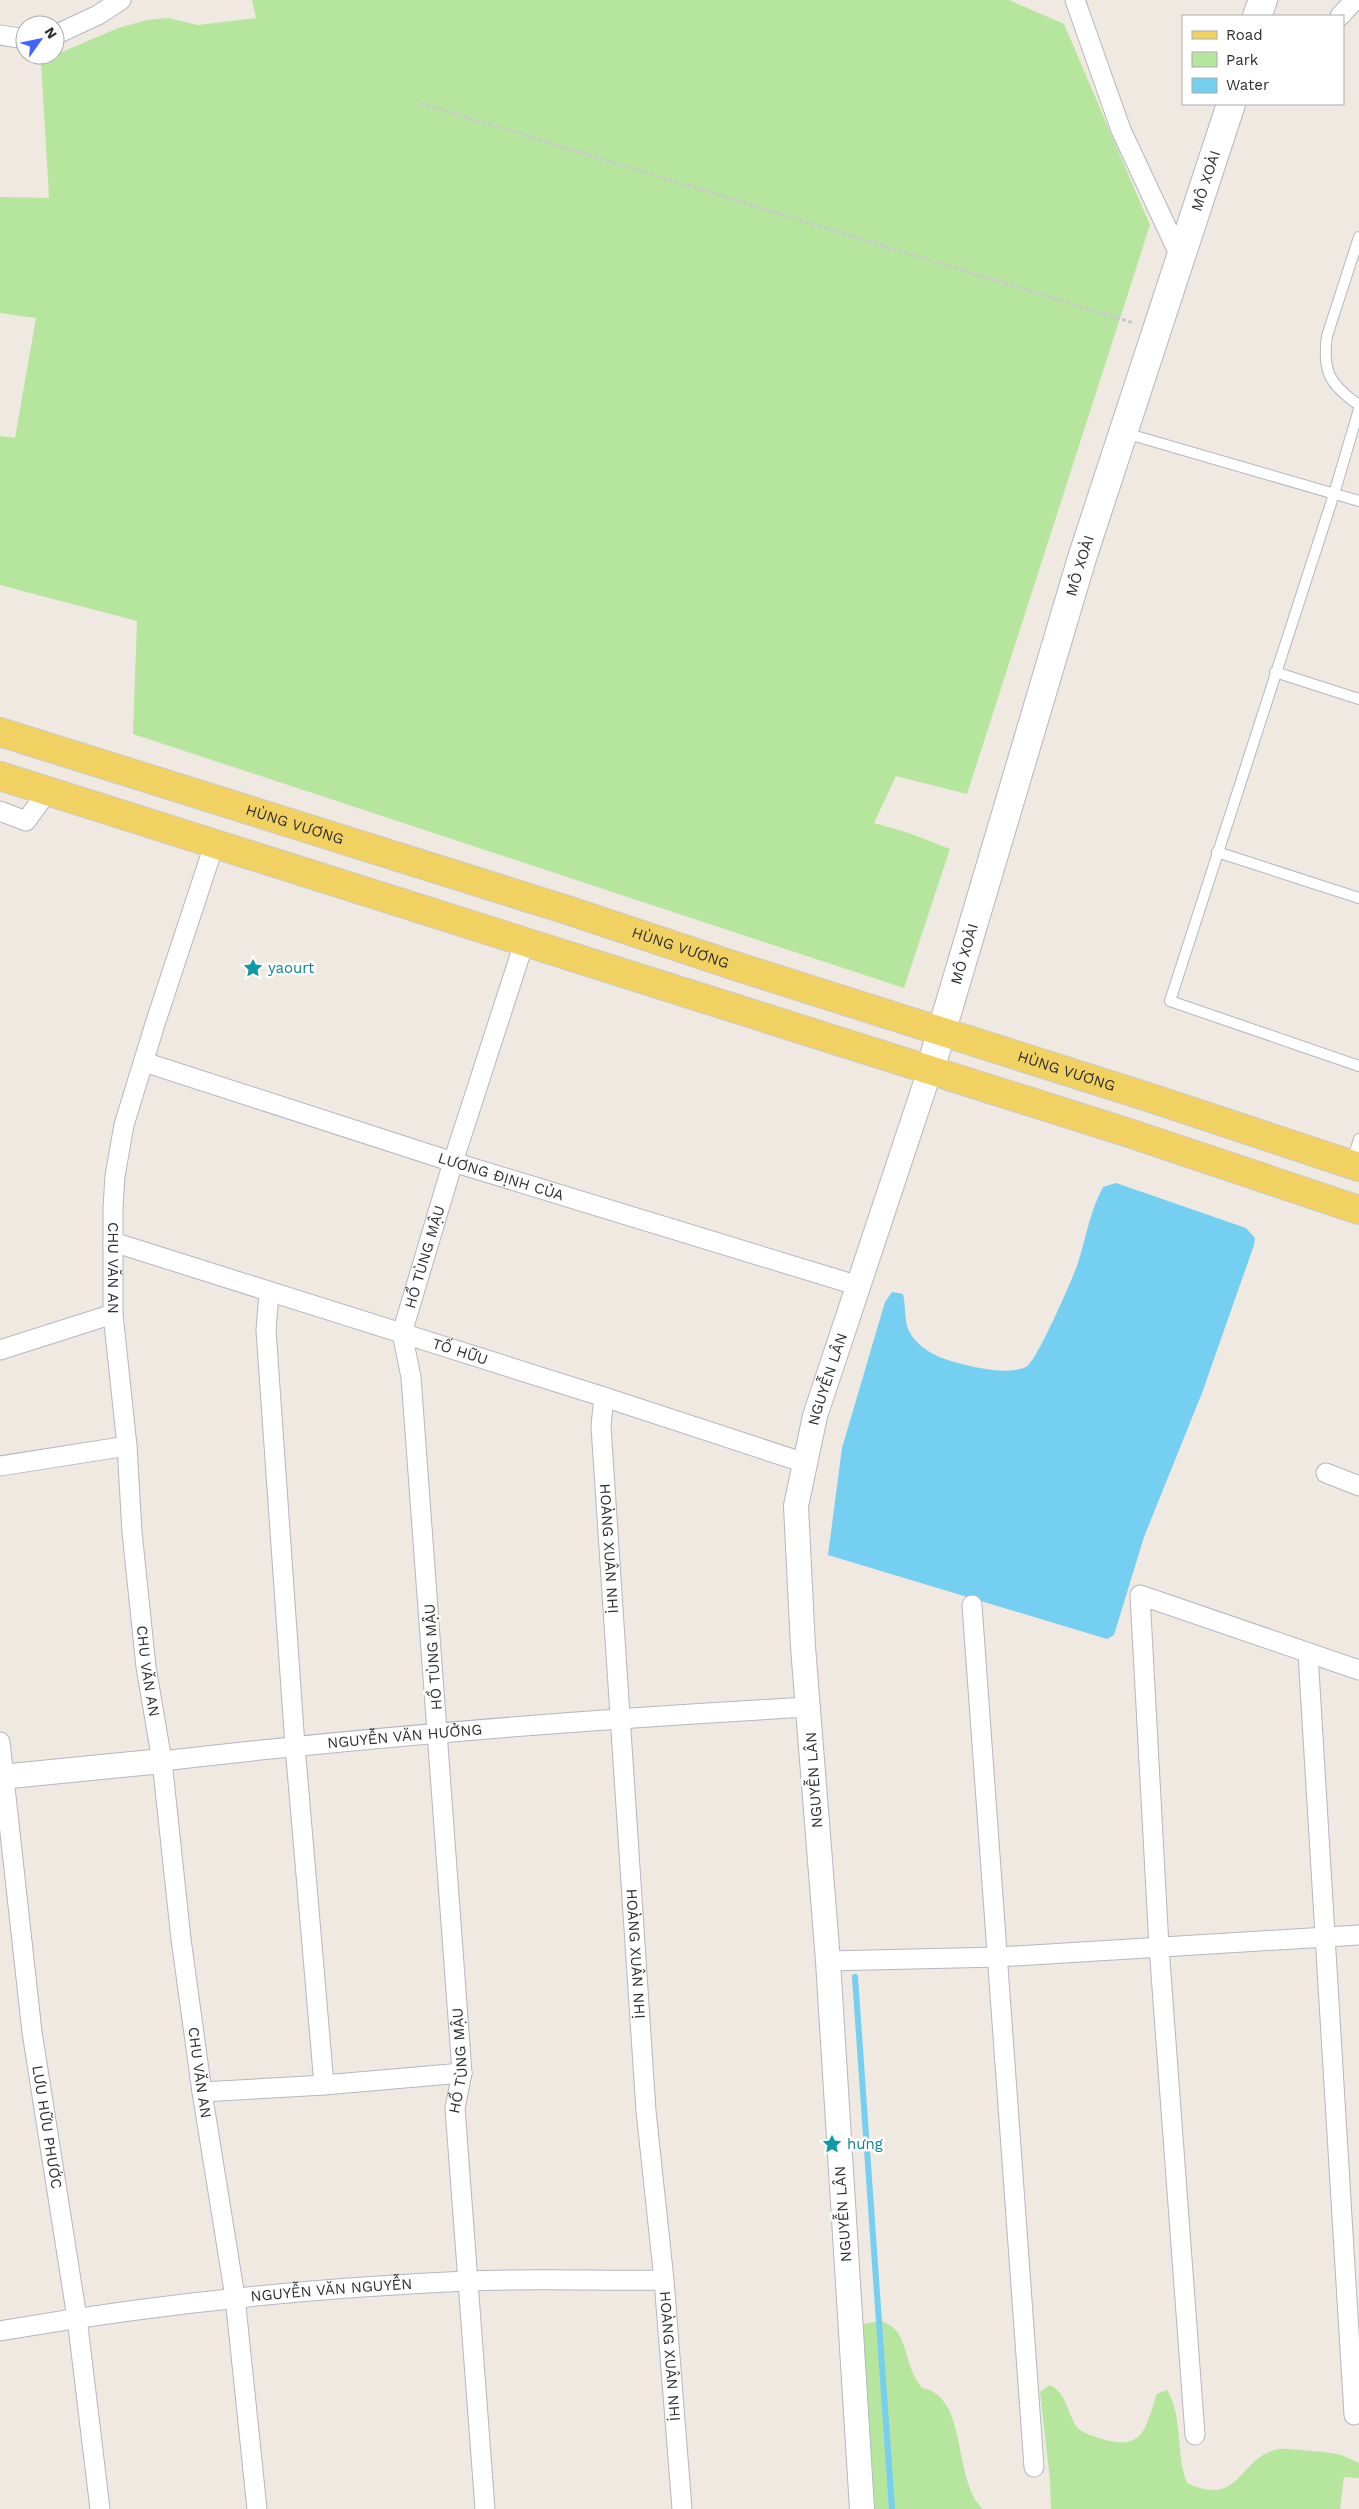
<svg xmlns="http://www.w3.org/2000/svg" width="1359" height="2509" font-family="'Work Sans',sans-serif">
  <rect width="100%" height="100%" fill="#efe9e1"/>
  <path fill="#b6e59e" d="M252,0H1009L1064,24L1150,225L967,794L896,776L874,823L909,833L950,849L904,988L133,734L137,621L0,585V436L15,438L36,318L0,313V197L49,198L41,61L118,28L147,20L168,18L198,25L256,18Z
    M880,2321C906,2327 904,2356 914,2375C916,2380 919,2384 922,2388C969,2396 952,2481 983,2509H875L863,2324Z
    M1050,2385C1066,2393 1067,2411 1076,2426C1081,2433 1091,2435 1099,2438C1144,2453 1145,2428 1157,2394L1167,2390C1184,2419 1175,2453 1187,2483C1242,2509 1238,2456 1279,2449C1283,2448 1333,2453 1337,2454C1345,2456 1352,2460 1359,2463V2478L1344,2477L1340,2509H1051L1050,2480L1040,2392Z"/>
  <path fill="#75cff0" d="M1116,1183L1246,1228L1255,1238L1254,1245L1202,1393L1144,1537L1114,1635L1107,1639L828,1555L842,1448L885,1302L892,1292L903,1294C906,1305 904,1322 909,1331C919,1350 939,1358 958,1363C976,1368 1008,1375 1026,1367C1036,1363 1073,1278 1078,1263C1086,1238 1090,1211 1103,1187Z"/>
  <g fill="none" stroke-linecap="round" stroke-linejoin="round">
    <path stroke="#75cff0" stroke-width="6" d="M855,1977L892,2509"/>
    <defs>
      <path id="service" d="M1359,237L1327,336C1322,372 1330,385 1359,405
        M1359,409L1334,494L1170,1001L1359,1066
        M1125,433L1359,501
        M1275,672L1359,699
        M1217,852L1359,898
        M1351,1164L1359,1139"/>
      <g id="minor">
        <path d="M1075,0L1121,130L1180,256"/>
        <path d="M1340,16L1355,0"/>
        <path d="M0,35L25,39"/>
        <path d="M55,35L98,15L121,0"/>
        <path d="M0,811L26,821L48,791"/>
        <path id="s1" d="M215,842L155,1024L124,1125L115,1176L113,1208V1314L127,1446L132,1532L146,1667L162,1761L181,1939L202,2092L235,2297L257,2509"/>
        <path id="s2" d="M144,1062L453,1162L859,1286"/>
        <path id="s3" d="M113,1242L604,1397L805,1463"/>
        <path d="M269,1293L266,1330L295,1746L324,2085"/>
        <path d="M0,1350L113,1314"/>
        <path id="s4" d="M604,1397L601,1426L646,2111L664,2280L682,2509"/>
        <path d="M0,1466L127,1446"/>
        <path d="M1326,1473L1359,1486"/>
        <path d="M972,1605L1034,2467"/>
        <path d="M1308,1654L1354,2415"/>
        <path id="s5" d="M0,1742L32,2032L77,2318L100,2509"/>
        <path id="s6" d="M162,1761C377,1736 593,1719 810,1707"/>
        <path d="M828,1961L998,1957L1359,1935"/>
        <path d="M202,2092L324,2085L462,2073"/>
        <path id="s7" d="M0,2331C154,2304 310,2288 467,2281C533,2278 599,2281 664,2280"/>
        <path d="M1195,2435L1159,1947L1140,1595L1359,1670"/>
        <path id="s8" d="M485,2509L455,2108L462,2073L411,1377L402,1333L453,1162L524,943"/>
      </g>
      <g id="tertiary">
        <path d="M0,1777L162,1761"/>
        <path id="s9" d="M862,2509L828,1961L803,1647L796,1506L815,1416L930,1070"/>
      </g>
      <g id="secondary">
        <path d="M1257,16L1263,0"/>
        <path id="s10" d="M930,1070L1082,558L1231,104"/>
      </g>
      <g id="primary">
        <path id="s11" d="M0,732L564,909L732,965L1151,1098L1359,1167"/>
        <path d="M0,776L1129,1133L1359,1210"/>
      </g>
    </defs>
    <use href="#service" stroke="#b4b7c1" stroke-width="12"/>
    <use href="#minor" stroke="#b4b7c1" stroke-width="21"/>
    <use href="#tertiary" stroke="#b4b7c1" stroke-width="26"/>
    <use href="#secondary" stroke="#b4b7c1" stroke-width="30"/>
    <use href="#primary" stroke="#c9c9c9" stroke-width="30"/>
    <path stroke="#c9c9c9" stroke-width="3" stroke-dasharray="4 2.5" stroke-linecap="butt" d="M420,103L1134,323"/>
    <use href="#service" stroke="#fff" stroke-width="10"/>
    <use href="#minor" stroke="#fff" stroke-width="19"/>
    <use href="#tertiary" stroke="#fff" stroke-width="24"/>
    <use href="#secondary" stroke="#fff" stroke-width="28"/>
    <use href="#primary" stroke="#f2d163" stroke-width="28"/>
  </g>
  <defs>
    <symbol id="sight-bare" viewBox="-9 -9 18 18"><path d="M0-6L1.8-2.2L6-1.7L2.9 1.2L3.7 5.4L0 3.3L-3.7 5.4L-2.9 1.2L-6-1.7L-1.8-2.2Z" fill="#0f9aa8" stroke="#fff" stroke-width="2.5" paint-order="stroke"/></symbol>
  </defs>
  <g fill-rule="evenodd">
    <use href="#sight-bare" x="239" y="954" width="28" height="28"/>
    <use href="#sight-bare" x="818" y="2130" width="28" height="28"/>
  </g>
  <g text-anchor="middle" stroke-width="5" stroke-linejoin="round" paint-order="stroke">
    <g font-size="15" fill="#2e2e2e" stroke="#fff">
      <text dy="5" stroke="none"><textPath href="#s10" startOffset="931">MÔ XOÀI</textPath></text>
      <text dy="5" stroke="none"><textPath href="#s10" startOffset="526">MÔ XOÀI</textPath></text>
      <text dy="5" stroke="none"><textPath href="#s11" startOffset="309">HÙNG VƯƠNG</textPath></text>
      <text dy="5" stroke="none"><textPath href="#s11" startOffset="714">HÙNG VƯƠNG</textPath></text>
      <text dy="5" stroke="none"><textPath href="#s10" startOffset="121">MÔ XOÀI</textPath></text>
      <text dy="5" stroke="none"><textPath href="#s11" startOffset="1119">HÙNG VƯƠNG</textPath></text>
      <text dy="5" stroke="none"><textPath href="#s2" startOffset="375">LƯƠNG ĐỊNH CỦA</textPath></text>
      <text dy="5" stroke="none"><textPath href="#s8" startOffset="1260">HỒ TÙNG MẬU</textPath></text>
      <text dy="5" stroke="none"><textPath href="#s1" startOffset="441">CHU VĂN AN</textPath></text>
      <text dy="5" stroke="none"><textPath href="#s3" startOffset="364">TỐ HỮU</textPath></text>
      <text dy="5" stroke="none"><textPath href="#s9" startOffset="1136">NGUYỄN LÂN</textPath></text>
      <text dy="5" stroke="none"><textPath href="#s4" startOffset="152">HOÀNG XUÂN NHỊ</textPath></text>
      <text transform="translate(433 1657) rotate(-94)" y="5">HỒ TÙNG MẬU</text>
      <text dy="5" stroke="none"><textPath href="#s1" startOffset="846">CHU VĂN AN</textPath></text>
      <text dy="5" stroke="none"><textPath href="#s6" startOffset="244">NGUYỄN VĂN HƯỞNG</textPath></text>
      <text transform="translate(814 1780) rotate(-94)" y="5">NGUYỄN LÂN</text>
      <text dy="5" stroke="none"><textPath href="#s4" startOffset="558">HOÀNG XUÂN NHỊ</textPath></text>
      <text dy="5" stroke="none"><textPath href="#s8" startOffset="450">HỒ TÙNG MẬU</textPath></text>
      <text dy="5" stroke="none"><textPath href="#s1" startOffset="1251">CHU VĂN AN</textPath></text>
      <text dy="5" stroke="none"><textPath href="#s5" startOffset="388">LƯU HỮU PHƯỚC</textPath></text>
      <text transform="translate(843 2214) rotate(-94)" y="5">NGUYỄN LÂN</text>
      <text dy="5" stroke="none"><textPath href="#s7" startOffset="334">NGUYỄN VĂN NGUYỄN</textPath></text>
      <text dy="5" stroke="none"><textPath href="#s4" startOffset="962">HOÀNG XUÂN NHỊ</textPath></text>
    </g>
    <g font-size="15" fill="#0d838f" stroke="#fff" text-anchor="start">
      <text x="268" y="973">yaourt</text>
      <text x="847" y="2149">hưng</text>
    </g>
  </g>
  <rect x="1182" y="15" width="162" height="90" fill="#ffffff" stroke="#ababab"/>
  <rect x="1192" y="31" width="25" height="8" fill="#f2d163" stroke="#ababab"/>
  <text x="1226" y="40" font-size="15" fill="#2e2e2e">Road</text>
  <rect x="1192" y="52" width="25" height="15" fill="#b6e59e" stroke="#ababab"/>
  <text x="1226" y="65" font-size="15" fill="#2e2e2e">Park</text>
  <rect x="1192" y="78" width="25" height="15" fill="#75cff0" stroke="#ababab"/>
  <text x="1226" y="90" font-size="15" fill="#2e2e2e">Water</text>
  <g transform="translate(40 40) rotate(57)"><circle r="24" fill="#ffffff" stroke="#ababab"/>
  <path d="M0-4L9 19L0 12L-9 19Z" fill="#4264fb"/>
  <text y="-8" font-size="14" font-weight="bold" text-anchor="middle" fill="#2e2e2e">N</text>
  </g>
</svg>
